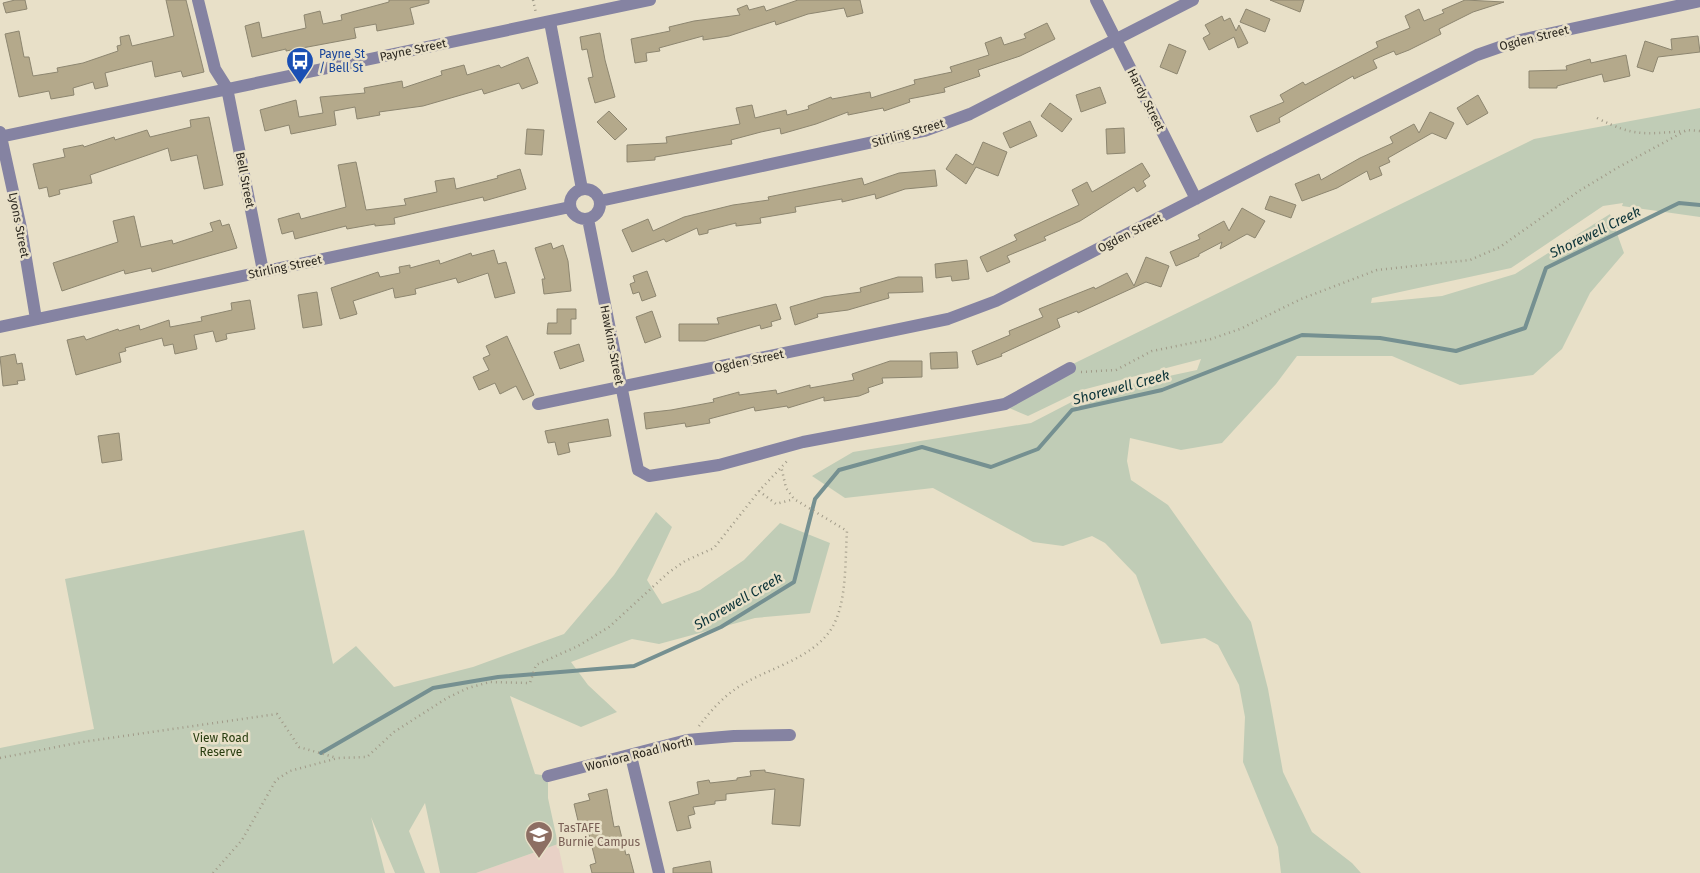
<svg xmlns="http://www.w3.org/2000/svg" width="1700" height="873" font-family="'Fira Sans',sans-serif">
  <rect width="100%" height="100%" fill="#e8e0c8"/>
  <path fill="#e8d1c6" d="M558,844L564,873H476Z"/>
  <path fill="#c0ccb6" d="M1700,108V217L1622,206L1623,203L1603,206L1511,268L1372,298L1371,303L1442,296L1515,274L1610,214L1624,253L1590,293L1562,349L1533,375L1460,385L1392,356H1297L1276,384L1222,443L1181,450L1130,438L1127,461L1131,480L1168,505L1251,622L1268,689L1283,772L1312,832L1352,863L1361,873H1281L1278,847L1243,762L1245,717L1239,685L1218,645L1205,638L1161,644L1136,575L1105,543L1092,536L1063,546L1033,542L933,488L845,498L812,476L853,452L1031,423L1089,393L1197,370L1201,359L1082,390L1028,416L995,402L1534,139Z
    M656,512L672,527L647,580L662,604L700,590L744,560L780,523L830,543L810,613L755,618L659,644L632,639L571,662L588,685L617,712L581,727L510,696L535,774L548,776V798L558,844L476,873H440L425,803L409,831L425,873H395L371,817L385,873H0V748L94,729L65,579L304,530L333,664L356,646L394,687L473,667L564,634L614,575Z"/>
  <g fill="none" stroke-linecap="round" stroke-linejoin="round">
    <path stroke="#759091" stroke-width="4" d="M321,753L433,688L498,677L634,666L721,627L794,582L815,499L839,470L922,447L991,467L1038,449L1072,410L1162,390L1302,335L1380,338L1456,351L1525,328L1546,268L1679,203L1700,205"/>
  </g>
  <path fill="#b4a98b" stroke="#8d8670" d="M15,0H25L27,9L6,13L3,3Z
    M166,0H186L204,72L183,77L181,71L155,77L152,61L105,73L108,86L95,89L93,82L73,88L74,95L51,99L49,91L19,97L5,34L19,31L24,57H29L33,76L58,72L57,68L83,63L118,51L117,46L121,45L120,37L129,35L132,46L174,36Z
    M389,0H429V3L410,8L414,24L377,31L376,24L354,28L356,38L286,51V49L252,57L245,26L259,22L262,38L306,28L304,15L320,11L323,24L342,20L341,15L389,2Z
    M798,0H860L863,13L847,17L844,8L808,14L776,25L775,21L729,36L703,40V36L659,48L660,51L646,53L647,61L635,63L631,39L670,31L669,27L694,21L740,15L737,9L747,5L749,10L764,6L766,11Z
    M1270,0H1304L1300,12Z
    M1465,0L1504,2L1473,12L1439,29L1441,34L1409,50L1396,55L1394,51L1373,60L1377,68L1354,79L1353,76L1279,118L1280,122L1257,132L1250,116L1284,102L1280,95L1303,82L1305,85L1378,47L1376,42L1410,28L1405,16L1419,9L1424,21L1444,13L1442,10Z
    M1246,9L1270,19L1265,32L1240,22Z
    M1222,16L1224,21L1230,18L1236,31L1239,25L1248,43L1238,48L1234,37L1209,50L1203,38L1210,34L1205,25Z
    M1047,23L1055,39L1020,56L978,70L980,76L944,88L945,92L909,99L910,102L884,111L883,108L848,115V112L816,124L781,134L780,128L761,132L731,140L732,144L655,157V160L627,162V145L667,143L666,137L740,124L736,108L752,105L755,118L786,110L787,115L809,109L808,106L831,97L832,99L870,92L871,98L915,84L914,80L952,72L950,67L989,55L985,43L1001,37L1004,45L1026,38L1024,34Z
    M600,33L605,60L615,97L595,103L588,78L593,77L587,49L582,50L580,37Z
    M1698,36L1700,52L1658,57L1653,72L1637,67L1645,41L1672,50L1671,39Z
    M1169,44L1186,51L1177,74L1160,67Z
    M1626,55L1630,76L1604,82L1602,74L1557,86V88H1529V71L1567,70L1566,66L1590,59L1591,63Z
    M528,57L538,83L522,89L519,83L484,94L482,89L423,106L379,112L380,115L357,119L355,107L334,111L336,125L291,134L289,125L265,131L260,110L296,100L299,117L323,113L320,97L365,93L364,88L402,81L403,88L442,75L441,71L464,65L467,75L499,65L501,68Z
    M1100,87L1106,103L1081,112L1076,95Z
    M1478,95L1488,113L1467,125L1457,108Z
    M1050,103L1072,119L1062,132L1041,116Z
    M609,111L627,129L615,140L597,122Z
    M1430,112L1454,123L1446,139L1432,133L1388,158L1390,162L1379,167L1382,175L1370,180L1367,171L1337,188L1302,201L1295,184L1319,174L1321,180L1360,158L1393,143L1390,137L1414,124L1419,133Z
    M209,117L223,185L204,189L197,155L171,161L168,148L90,175L92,183L59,190L60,194L49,197L47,187L39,189L33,164L65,157L63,149L83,145L84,147L114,137L115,140L147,130L150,137L191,127L190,120Z
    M1030,121L1037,136L1010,148L1003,133Z
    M1124,128L1125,153L1107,154L1106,129Z
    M527,129L544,130L542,155L525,154Z
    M983,142L1007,152L998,176L976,167L966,184L946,169L956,154L973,165Z
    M356,162L366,210L406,205L404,199L437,192L435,181L454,178L456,189L498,178L497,176L520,169L526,189L484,201L483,197L394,218L395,224L375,226V224L347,229L346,226L295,239L293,231L282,234L278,219L299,213L301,219L346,207L338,165Z
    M1142,163L1150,176L1143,181L1146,186L1137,192L1134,187L1080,221L1044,237L1046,240L1007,256L1010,262L987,272L980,257L1017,240L1014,235L1079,205L1072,190L1087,182L1092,192Z
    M935,170L937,186L905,189L876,199L875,194L842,202V199L795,207L796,212L760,218L761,223L736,226V223L708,230V233L699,235L697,228L666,242L664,239L632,252L622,230L648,219L653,231L684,217L733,205L769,200L768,197L862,178L864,185L899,173Z
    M1270,196L1296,205L1291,218L1265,209Z
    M1242,208L1265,221L1255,238L1247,234L1220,249L1222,242L1199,254V256L1176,266L1170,252L1200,239L1198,235L1224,221L1229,231Z
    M134,216L141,247L172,240L173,244L213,231L210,223L220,220L222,226L229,224L237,248L152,272L151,268L125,274L124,270L62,291L53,263L118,242L113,221Z
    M551,243L553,249L563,245L568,261L571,291L544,294L542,279H545L535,248Z
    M494,250L498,264L506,262L515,293L495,298L488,273L458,283L456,278L415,289L416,294L395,298L393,288L353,301L357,314L340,319L331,288L378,272L380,277L400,273L399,267L410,265V268L439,260L440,264L471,253L472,256Z
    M1146,257L1169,266L1161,287L1146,282L1078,313L1077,311L1057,319L1060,327L1001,354L1002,356L977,365L972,351L1010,335L1009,331L1043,317L1039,309L1094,287L1095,289L1127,273L1134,286Z
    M967,260L969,279L952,281L951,276L936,278L935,264Z
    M647,271L656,296L642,301L639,292L633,294L630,284L635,282L633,276Z
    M898,277H922L923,292L888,293L889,298L848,310L817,314L818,317L795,325L790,307L824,297L861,292L860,288Z
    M317,292L322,325L303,328L298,295Z
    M250,300L255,329L226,334L227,339L216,342L213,331L194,335L197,349L175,354L173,344L164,346L162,338L125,348L126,351L119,353L121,362L76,375L67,340L84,336L86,340L118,329L119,331L139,325L140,330L169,320L170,327L202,321L201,317L232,310L231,303Z
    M776,304L781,319L771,322L772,326L761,329L760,325L705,341H679V324H719L717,318Z
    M557,309H576V319H571V334H547L548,323H557Z
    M652,311L661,337L645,343L636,317Z
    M507,336L534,395L523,400L516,386L500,394L495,383L479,390L473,377L489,370L483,358L490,355L486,346Z
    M579,344L584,361L560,369L554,352Z
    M957,352L958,368L931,369L930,353Z
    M15,354L17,364L22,363L25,380L17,381L18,384L3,386L0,357Z
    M890,361H922V377L882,378L883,383L868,388L869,392L859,396L824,401V397L788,408L787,406L755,411L754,407L709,419L710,423L686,427L685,423L646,429L644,413L671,410L714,402L713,399L739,392V395L776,390L777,394L810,385V388L854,380L852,374Z
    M608,419L611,436L568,443L570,452L558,455L555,442L548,443L545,431Z
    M119,433L122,460L102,463L98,436Z
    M765,770V772L804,779L800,826L772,824L775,789L726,794V800L715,801V804L693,807L695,814L688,816L691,828L677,831L669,802L699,794L697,782L709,780L710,783L737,780V778L751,776L750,771Z
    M607,789L614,827L619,826L626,855L629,854L634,873H592L590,865L596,863L586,823L579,825L574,804L590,800L588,794Z
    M710,861L712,873H673V868Z"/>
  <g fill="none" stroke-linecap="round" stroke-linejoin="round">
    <path stroke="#a09a88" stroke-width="2.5" stroke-dasharray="1 4" stroke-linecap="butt" d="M533,0L536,13
      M1597,118C1635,137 1644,134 1685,131
      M1081,372L1116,370L1152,351L1211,339L1240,329L1301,299L1377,270L1470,260L1500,247L1579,191L1617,168L1687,130L1700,131
      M759,491L776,504L794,499
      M699,726C709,713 720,700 734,690C764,668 813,661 833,626C847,601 845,560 847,531L794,499L786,488L781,466
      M0,758L82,742L277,714L299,747L337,758
      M213,873L242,840L276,780L290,771L338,758L367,757L394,732L447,698L468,688L490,682L530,683L536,665L578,646L609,627L668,573L685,561L714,548L759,491L789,459"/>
    <path stroke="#8583a2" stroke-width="12" d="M198,0L215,69L227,88L263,271
      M1096,0L1196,199
      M550,22L582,189
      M0,132L21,228L36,319
      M0,137L650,0
      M570 204a15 15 0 1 1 30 0a15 15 0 1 1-30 0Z
      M600,201L924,131L970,114L1193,0
      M588,219L638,470L649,476L719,465L803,442L1005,404L1070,368
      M0,327L570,207
      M538,404L948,319L996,301L1477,55L1520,40L1700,1
      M631,756L659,873
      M548,776L687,740L734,736L790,735"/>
  </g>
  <defs>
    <symbol id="bus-pin" viewBox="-11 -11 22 30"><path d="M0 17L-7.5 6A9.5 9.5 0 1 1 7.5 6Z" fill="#1a4fb4" stroke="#e8e0c8"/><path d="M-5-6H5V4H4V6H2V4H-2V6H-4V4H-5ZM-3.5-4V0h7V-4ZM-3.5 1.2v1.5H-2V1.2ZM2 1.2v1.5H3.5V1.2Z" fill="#fff"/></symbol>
    <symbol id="university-pin" viewBox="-11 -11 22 30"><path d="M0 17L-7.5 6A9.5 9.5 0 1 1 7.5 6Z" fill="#8d6e63" stroke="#e8e0c8"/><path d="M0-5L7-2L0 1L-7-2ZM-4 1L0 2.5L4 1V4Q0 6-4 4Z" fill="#fff"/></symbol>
  </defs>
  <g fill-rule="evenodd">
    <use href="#bus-pin" x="284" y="45" width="32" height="43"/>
    <use href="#university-pin" x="523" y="819" width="32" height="43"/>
  </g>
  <g text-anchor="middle" stroke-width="5" stroke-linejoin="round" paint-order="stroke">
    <g font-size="12" fill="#2c2820" stroke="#e8e0c8">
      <text transform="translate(1534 38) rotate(-14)" y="4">Ogden Street</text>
      <text transform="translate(413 50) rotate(-12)" y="4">Payne Street</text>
      <text transform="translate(1146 100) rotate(63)" y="4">Hardy Street</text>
      <text transform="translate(908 133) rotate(-16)" y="4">Stirling Street</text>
      <text transform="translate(245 180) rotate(79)" y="4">Bell Street</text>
      <text transform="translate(19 225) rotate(79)" y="4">Lyons Street</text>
      <text transform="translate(1130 233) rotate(-27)" y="4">Ogden Street</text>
      <text transform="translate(285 267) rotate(-12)" y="4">Stirling Street</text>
      <text transform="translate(612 345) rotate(79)" y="4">Hawkins Street</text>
      <text transform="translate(749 361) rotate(-12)" y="4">Ogden Street</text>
      <text transform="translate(639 754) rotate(-14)" y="4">Woniora Road North</text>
    </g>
    <g font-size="12" fill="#164399" stroke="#e8e0c8" text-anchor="start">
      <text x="319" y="58">Payne St<tspan x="319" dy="14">/ Bell St</tspan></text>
    </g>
    <g font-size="12" fill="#293d0f" stroke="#e8e0c8">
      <text x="221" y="742">View Road<tspan x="221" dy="14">Reserve</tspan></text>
    </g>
    <g font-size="12" fill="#785e54" stroke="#e8e0c8" text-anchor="start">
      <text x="558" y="832">TasTAFE<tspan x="558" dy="14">Burnie Campus</tspan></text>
    </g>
    <g font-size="14" font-style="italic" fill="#0b3338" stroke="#e8e0c8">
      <text transform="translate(1595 232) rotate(-26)" y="5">Shorewell Creek</text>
      <text transform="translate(1121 387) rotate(-15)" y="5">Shorewell Creek</text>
      <text transform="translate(738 601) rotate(-30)" y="5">Shorewell Creek</text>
    </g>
  </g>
</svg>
